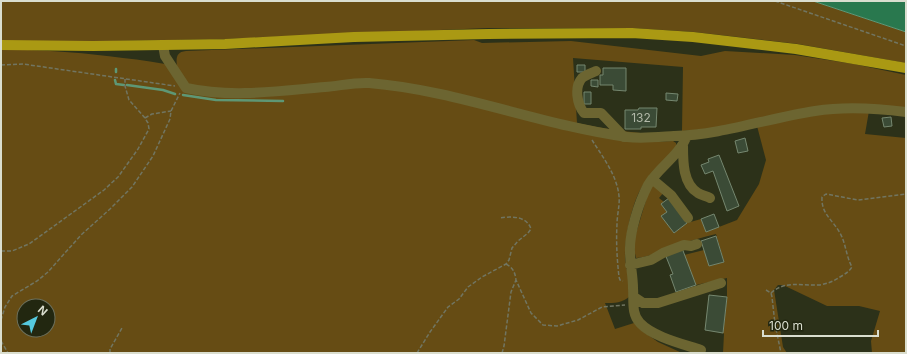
<svg xmlns="http://www.w3.org/2000/svg" width="907" height="354" font-family="Inter,sans-serif">
  <rect width="100%" height="100%" fill="#2c3119"/>
  <path fill="#664c14" fill-rule="evenodd" d="M1,1H813L906,32V63L798,44L694,32L632,28H488L225,39L1,43Z
    M474,40L482,43L571,41L701,56L725,51L795,55L854,64L906,75V114L869,111L865,134L906,138V353H872L871,341L880,311L859,306H827L783,285H778L774,290L783,347L787,353H723L724,334L723,333L727,297V278L696,285L684,255L704,250L709,266L724,262L716,234C700,238 685,242 670,247C658,252 649,257 636,258L634,249V240L650,187L653,184L664,192L659,198L664,202L661,204L667,212L662,216L674,233L687,223L701,219L706,232L737,220L759,184L766,160L757,126L752,121L708,129L682,131L683,67L573,58L577,123C604,129 626,132 653,134V142L673,141L676,143V149L675,151C666,161 650,174 643,185C632,202 625,236 625,256C626,269 630,283 630,296C623,303 614,303 605,303L615,329L634,323L641,330L658,342L682,353H1V50C42,49 82,53 123,58C141,60 159,62 177,67C176,58 176,52 186,51ZM24,306H48V330H24Z"/>
  <path fill="#29784e" stroke="#5e9775" d="M813,1H906V32Z"/>
  <g fill="none" stroke-linecap="round" stroke-linejoin="round">
    <path stroke="#5e9775" stroke-width="2.5" d="M116,72V69
      M115,80L116,84L124,85
      M127,85L163,90L175,94
      M183,95L216,100L283,101"/>
  </g>
  <path fill="#3b4b36" stroke="#75876f" d="M577,65H585V72H577Z
    M603,68H626V91L613,90V85H600V75H603Z
    M591,80H598V87L591,86Z
    M584,92H591V104H584Z
    M666,93L678,94L677,101L666,100Z
    M639,108H657L656,127H641V129H625V110H638Z
    M891,117L892,126L884,127L882,118Z
    M745,138L748,151L738,153L735,141Z
    M719,155L739,206L727,211L713,171L705,174L701,165L709,162L708,159Z
    M669,198L687,223L674,233L661,216L667,212L661,204Z
    M714,214L719,227L706,232L701,219Z
    M716,236L724,262L709,266L701,241Z
    M682,248L696,285L676,292L670,275L673,274L665,254Z
    M709,295L727,297L723,333L705,330Z"/>
  <g fill="none" stroke-linecap="round" stroke-linejoin="round">
    <path stroke="#717561" stroke-width="1.5" stroke-dasharray="4 2" stroke-linecap="butt" d="M775,1L906,46
      M1,65L23,64L175,86
      M145,118L152,114L171,111
      M592,140C602,156 617,175 619,196C620,205 617,215 617,224C616,242 617,259 619,277L620,280L623,281
      M1,251H12L29,244L104,190L118,177L138,149L149,129L148,123L145,118L129,100L125,86V79
      M506,264C513,268 515,272 516,280L531,313L543,325L557,326L578,320L602,307L625,305
      M766,290L771,293L772,297L775,324L781,353
      M771,293C785,280 802,286 819,285C827,284 834,281 840,277C845,274 849,272 852,267C846,256 846,244 840,233C833,220 821,214 822,197L826,194L858,200L906,194
      M1,320L5,307L12,296L37,281L48,272L81,235L110,209L132,187L153,156L170,119L171,111L180,93
      M1,341L8,353
      M110,353V349L122,328
      M417,353L430,332L448,307L459,299L468,287L482,277L506,264L509,260L512,248L518,241L528,233L531,229C527,216 511,216 500,218
      M502,353L504,346L511,292L516,280"/>
    <path stroke="#6c6531" stroke-width="10" d="M163,45L165,56L186,88C232,98 279,91 325,87C339,86 355,82 369,83C456,90 540,125 627,137C642,139 659,137 674,136C722,135 768,118 815,111C846,106 875,108 906,112
      M596,71C592,73 586,75 582,78C574,87 577,104 584,113H601L624,137
      M687,136C679,156 659,167 648,185C639,202 629,233 630,252C630,264 633,276 633,288C634,300 631,314 640,323C653,337 683,344 701,350
      M683,146C683,162 683,184 698,193C701,195 706,196 710,198
      M652,179L671,195L688,218
      M630,265L651,260L663,253L684,245L691,246L697,244
      M634,297L643,303H658L721,283"/>
    <path stroke="#aa9913" stroke-width="10" d="M1,45L93,46L163,45L225,44L354,37L488,34L632,33L693,37L796,49L906,68"/>
  </g>
  <g text-anchor="middle" stroke-width="3.5" stroke-linejoin="round" paint-order="stroke">
    <g font-size="12" fill="#b2b9a9">
      <text x="641" y="122">132</text>
    </g>
  </g>
  <rect width="907" height="354" fill="none" stroke="#dadecf" stroke-width="4"/>
  <g transform="translate(36 318) rotate(42)"><circle r="19" fill="#222710" stroke="#6c705c"/>
  <path d="M0-3L7 15L0 10L-7 15Z" fill="#55cadf"/>
  <text y="-6" font-size="11" font-weight="bold" text-anchor="middle" fill="#dadecf">N</text>
  </g>
  <path d="M763 330v6h115v-6" fill="none" stroke="#dadecf" stroke-width="2"/>
  <text x="769" y="330" font-size="12" fill="#dadecf" stroke="#222710" stroke-width="3" paint-order="stroke">100 m</text>
</svg>
